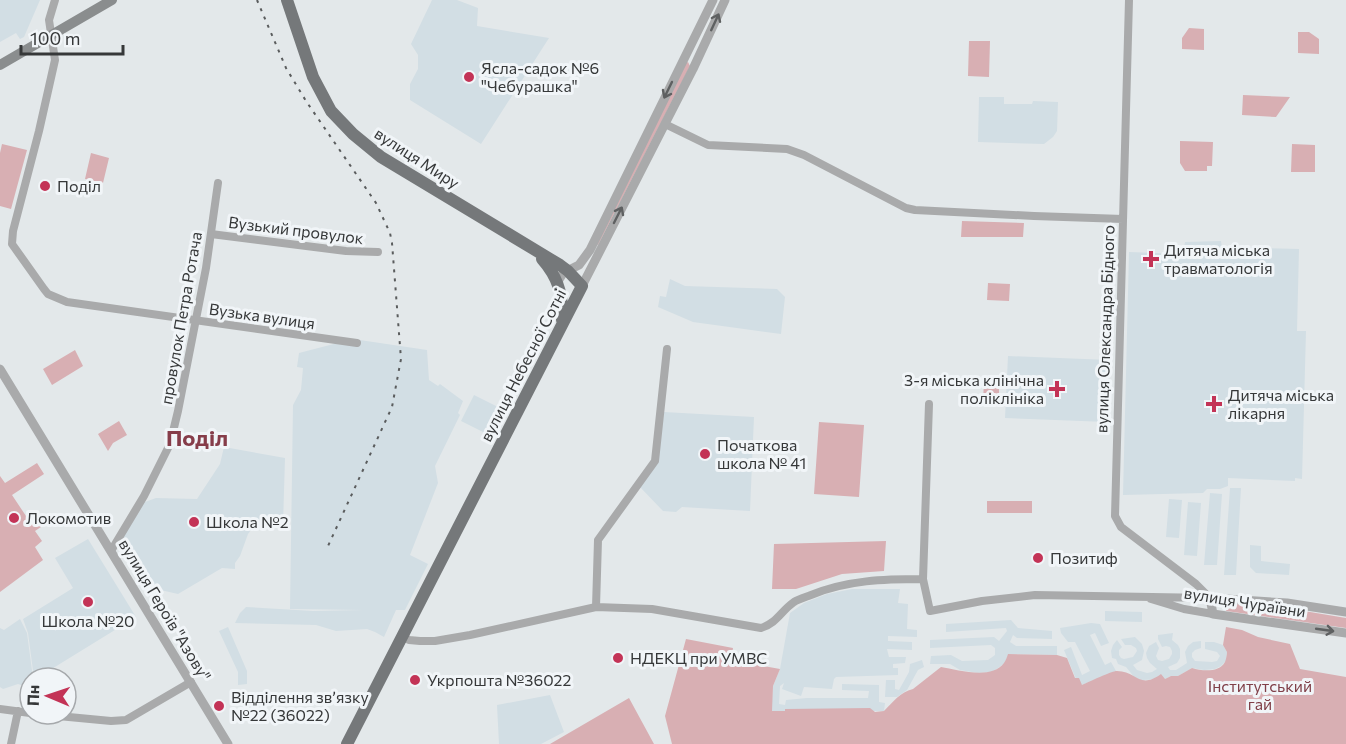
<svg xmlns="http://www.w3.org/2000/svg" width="1346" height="744" font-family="Commissioner,sans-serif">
  <rect width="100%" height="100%" fill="#e3e8ea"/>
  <path fill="#d2dee4" d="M0,0H40L24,37L20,39L16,33L0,42Z
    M432,0H457L478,8L477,26L549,38L481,144L410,100V84L418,69V55L411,44Z
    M979,97H1004V104H1032L1033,101L1058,102L1057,131L1053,137L1044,144L978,142Z
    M1221,241L1222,247L1299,249L1297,331H1306L1302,479L1295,478V481L1228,478V486L1220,489H1207L1203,493L1123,495L1129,252L1183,254L1185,242Z
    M670,279L685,286L777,289L785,297L781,334L693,322L658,307L660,296L666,297Z
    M353,339L427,350L429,380L438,386L440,384L463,401L458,413L460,415L435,466L438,483L410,555L428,564L405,610H396L384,637L375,632L367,629L336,631L316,625L235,623L240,613L246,607L313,611L363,610L290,609L293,405L301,390L303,368L297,367L299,353Z
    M1008,356L1109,360L1107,422L1005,418Z
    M474,395L502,409L489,435L461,421Z
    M664,412L754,417L750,511L682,507L676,512L663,511L639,486L657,462Z
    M224,447L285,458L283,525L257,519L254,526L248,534L240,556L235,563V569L222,568L178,594L143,586L118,544L142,504L145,502L156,498L197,499L220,464Z
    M1230,488H1241L1236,575H1224Z
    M1210,493L1222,494L1217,565H1204Z
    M1169,499L1182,500L1179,538L1166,537Z
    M1188,502L1201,503L1197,556L1184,555Z
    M88,539L136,617L37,678H34L28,633L23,619L73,588L55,558Z
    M1250,545L1261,546V561L1290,564L1289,575L1256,573L1250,567Z
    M852,589H900L898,603L908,604L907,629L917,630V637L888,636V641L912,642V650L887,649L889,657H906L905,663L893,664V668H898V675L836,677L834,679L832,689L804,687L801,696L782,689L784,683L780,686L779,704L785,705L786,700L807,698H868L869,691L842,690V684L879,685V702L885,703L884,711H771L773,686L780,669L790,613L804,603L827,594Z
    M1105,611L1142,612V622L1105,621Z
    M20,619L27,633L33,678H30V688L18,684L3,689L0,687V628L4,630Z
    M1011,620L1018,628L1052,631V639L1017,638L1013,635L1010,642L1016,646H1057V655L1009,654L1004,664L992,672L978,673L960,670L950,664H930L931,656L951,655L962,661L988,660L995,655V648L991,645L930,648V640L994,637L999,641L1007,631L1006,628L946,632V624Z
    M1091,623L1100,624L1109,643L1101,646L1095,633L1090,635L1105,665L1111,662L1116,671L1082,685L1076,679L1064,650L1071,647L1082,675L1090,671L1075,642H1068L1061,633L1060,628Z
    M228,627L247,671V684L238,685V672L219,631Z
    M1173,633L1172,640L1178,645L1180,649V658L1177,663L1168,667L1170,670H1176L1187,663L1185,652L1188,646L1193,642L1201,641V648L1195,650L1192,653V657L1195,661L1212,662L1217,661L1220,656L1217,652L1205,649V642H1214L1223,645L1227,652L1226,661L1221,666L1215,669L1204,670L1192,668L1178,676H1171L1165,679L1141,680L1135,678L1126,667L1118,664L1116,659L1112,658L1111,651L1113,645L1117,640L1122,647L1119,650V655L1121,658L1124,659L1133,657L1137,651L1136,648L1131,645H1125L1121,639L1135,637L1142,644L1144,651L1142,660L1133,665L1137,670L1147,673L1152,672L1157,669L1150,663L1147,658L1146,653L1149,646L1156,642L1159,648L1156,656L1158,660L1162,661L1169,659L1172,654V651L1170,647L1166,646L1162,647L1158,639V635Z
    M922,660L924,667L918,670L907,690L897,697H885L886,680H895V689L899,690L909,672L910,664Z
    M550,695L564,732L541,744H499L497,705Z"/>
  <path fill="#d8afb3" d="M1189,28L1204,29V50L1182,49V38Z
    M1298,32H1309L1319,39V54L1298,53Z
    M969,41H990L989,77L968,76Z
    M688,62L690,66L598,245L596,244L686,63Z
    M1243,95L1290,97L1276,117L1242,115Z
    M1180,141L1213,142L1212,166H1207V171H1185L1180,163Z
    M2,144L27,150L11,209L0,206V153Z
    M1292,144L1315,145V172H1291Z
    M91,153L109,158L103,183L85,179Z
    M962,221L1024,223L1023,237H961Z
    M988,283L1010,284L1009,301L987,300Z
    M75,350L83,366L52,385L43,369Z
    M984,379H999V404H983Z
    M119,421L127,435L113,443L108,451L98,434Z
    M819,422L864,425L859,497L814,494Z
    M37,463L44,474L12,495L26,516L33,512L41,527L35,531L42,541L35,547L43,560L0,592V476L5,483Z
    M987,501H1032V513H987Z
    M886,541L884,571L842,574L796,589H772L774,544Z
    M1226,602L1292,609L1346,618V628L1226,611Z
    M1226,627L1242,630L1258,637L1290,644L1300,669L1346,677V744H672L665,716L686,639L733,648L731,660L780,669L773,686L772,711H785V709L870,708L875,712L884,711C893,702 900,692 913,689L941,667C958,670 992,680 1004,663C1006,660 1007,657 1008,654L1057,655L1067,658L1075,678H1079L1082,685C1089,682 1111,671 1117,671C1137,671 1139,690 1161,674L1165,679L1171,676H1178L1192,668C1202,671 1219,673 1225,662C1226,660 1227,654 1227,652L1223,645Z
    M629,698L654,744H550Z"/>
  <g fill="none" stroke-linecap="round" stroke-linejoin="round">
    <path stroke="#a9aaab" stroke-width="8" d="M55,0L49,20L55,60L39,131L13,231L12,244L44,289L48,294L67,302L357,343
      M1129,0L1115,516L1121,527L1196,584L1210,598
      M665,124L708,145L787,149L804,155L906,208L915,210L1034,216L1123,219
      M211,234L346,251L378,252
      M929,404L923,579L930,611L982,601L1035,595L1210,598
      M111,551L144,496L170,444L178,411L206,268L218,183
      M1151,599L1184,609L1213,614
      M596,607L598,540L655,461L667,349
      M402,636L409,640L420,641H435L470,635L596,607L652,609L761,628C777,623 781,611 794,602C799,599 806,597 811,595C847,580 885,579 923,579
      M0,709L30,713
      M37,714L111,721L126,720L191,682
      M11,744L18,711"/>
    <path stroke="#a9aaab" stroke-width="9" d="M558,281L563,273L579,265L590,250L713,0
      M582,286L693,69L725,0
      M0,369L228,744
      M1346,612L1287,603L1210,598L1213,614L1346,633"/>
    <path stroke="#8a8d8e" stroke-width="10" d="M0,65L112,0"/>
    <path stroke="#75787a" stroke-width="12" d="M287,0L313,77L331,111L353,134L381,157L560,265L568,271L582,286L347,744
      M542,259C558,277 564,296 562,320"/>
    <path stroke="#5a5c5d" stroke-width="2" stroke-dasharray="3 6" stroke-linecap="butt" d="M257,0L286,68L306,101L376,203L390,233L392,243L401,359L392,407L328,546"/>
  </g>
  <defs><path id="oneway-shaft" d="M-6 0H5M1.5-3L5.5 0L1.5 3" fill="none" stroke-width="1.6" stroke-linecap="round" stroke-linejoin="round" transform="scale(1.5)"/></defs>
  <g stroke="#5e6061">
    <use href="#oneway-shaft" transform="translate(715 22) rotate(-65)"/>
    <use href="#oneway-shaft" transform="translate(668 90) rotate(116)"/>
    <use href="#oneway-shaft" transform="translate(618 215) rotate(-63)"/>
    <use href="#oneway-shaft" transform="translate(1325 630) rotate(8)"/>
  </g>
  <g fill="#c33356" stroke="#f1f5f8" stroke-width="2">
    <circle cx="469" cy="77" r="6"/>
    <circle cx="45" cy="186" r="6"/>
    <path d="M1148 250h6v6h6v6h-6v6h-6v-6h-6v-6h6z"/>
    <path d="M1054 380h6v6h6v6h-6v6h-6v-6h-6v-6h6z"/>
    <path d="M1211 395h6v6h6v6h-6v6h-6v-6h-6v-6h6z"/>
    <circle cx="705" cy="454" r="6"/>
    <circle cx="14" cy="518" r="6"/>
    <circle cx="194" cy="522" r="6"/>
    <circle cx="1038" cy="558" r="6"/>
    <circle cx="88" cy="602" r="6"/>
    <circle cx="618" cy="658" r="6"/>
    <circle cx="415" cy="680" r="6"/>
    <circle cx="219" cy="706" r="6"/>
  </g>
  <g text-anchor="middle" stroke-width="6" stroke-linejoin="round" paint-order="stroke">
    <g font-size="16" fill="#363839" stroke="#f1f5f8" text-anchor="start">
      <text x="481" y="74">Ясла-садок №6<tspan x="481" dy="18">"Чебурашка"</tspan></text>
      <text x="57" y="192">Поділ</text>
      <text x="1164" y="256">Дитяча міська<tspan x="1164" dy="18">травматологія</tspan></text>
      <text x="1044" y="386" text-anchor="end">3-я міська клінічна<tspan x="1044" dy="18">поліклініка</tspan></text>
      <text x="1228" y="401">Дитяча міська<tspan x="1228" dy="18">лікарня</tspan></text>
      <text x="717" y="451">Початкова<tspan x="717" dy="18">школа № 41</tspan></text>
      <text x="26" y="524">Локомотив</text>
      <text x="206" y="528">Школа №2</text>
      <text x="1050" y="564">Позитиф</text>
      <text x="88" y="627" text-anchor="middle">Школа №20</text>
      <text x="630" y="664">НДЕКЦ при УМВС</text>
      <text x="427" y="686">Укрпошта №36022</text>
      <text x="231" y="703">Відділення зв’язку<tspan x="231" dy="18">№22 (36022)</tspan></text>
    </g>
    <g font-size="16" fill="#363839" stroke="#f1f5f8">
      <text transform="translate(417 158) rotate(33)" y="6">вулиця Миру</text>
      <text transform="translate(296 230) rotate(7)" y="6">Вузький провулок</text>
      <text transform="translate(262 316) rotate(8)" y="6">Вузька вулиця</text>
      <text transform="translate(181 318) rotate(-80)" y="6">провулок Петра Ротача</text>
      <text transform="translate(1105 329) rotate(-88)" y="6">вулиця Олександра Бідного</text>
      <text transform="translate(523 365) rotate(-63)" y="6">вулиця Небесної Сотні</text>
      <text transform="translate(1245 602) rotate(9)" y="6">вулиця Чураївни</text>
      <text transform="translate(165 610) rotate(59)" y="6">вулиця Героїв "Азову"</text>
    </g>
    <g font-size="16" fill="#804049" stroke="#f1f5f8">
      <text x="1260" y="692">Інститутський<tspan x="1260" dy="18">гай</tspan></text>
    </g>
    <g font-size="22" font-weight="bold" fill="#863d4a" stroke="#f1f5f8">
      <text x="197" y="446">Поділ</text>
    </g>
  </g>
  <g transform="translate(48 696) rotate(272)"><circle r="28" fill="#f1f5f8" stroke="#a6a9ac" stroke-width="1.5"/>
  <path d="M0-4.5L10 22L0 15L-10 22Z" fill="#c33356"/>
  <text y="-9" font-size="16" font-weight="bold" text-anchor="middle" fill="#363839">Пн</text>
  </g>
  <path d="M21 45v9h102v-9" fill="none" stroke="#363839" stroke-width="3"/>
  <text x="30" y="45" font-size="18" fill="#363839" stroke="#f1f5f8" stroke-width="4.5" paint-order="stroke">100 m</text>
</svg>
